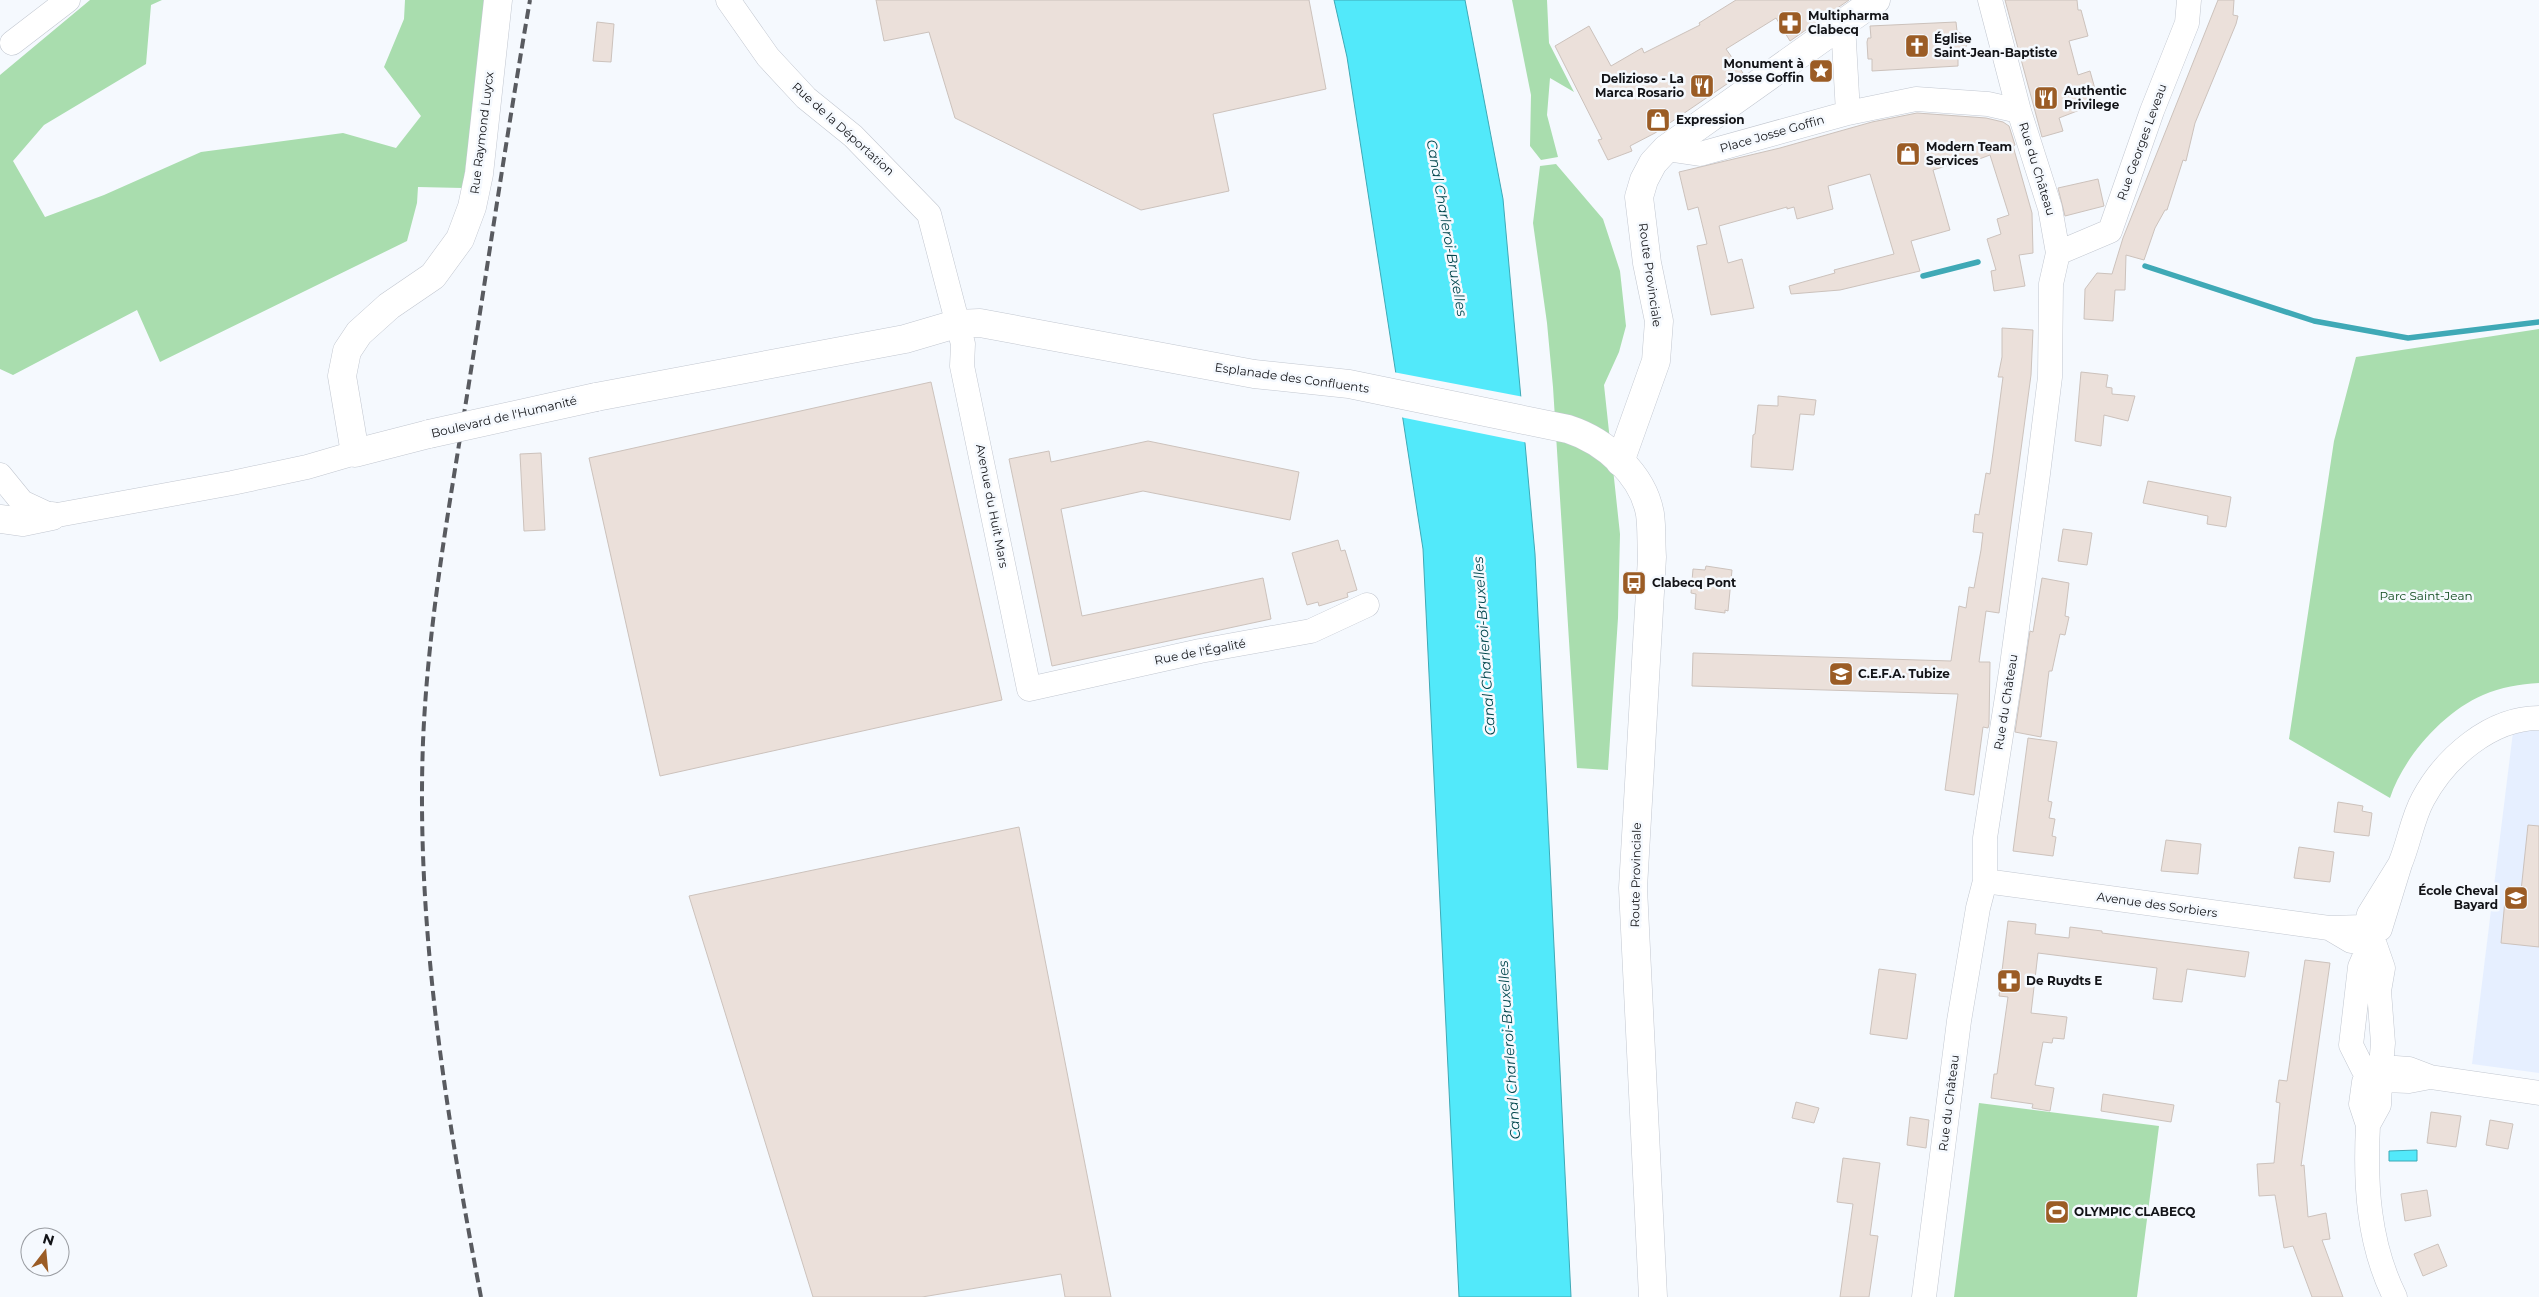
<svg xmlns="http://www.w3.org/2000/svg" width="2539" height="1297" font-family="Montserrat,sans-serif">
  <rect width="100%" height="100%" fill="#f5f9fe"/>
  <path fill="#e6efff" d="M2530,730L2539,731V1073L2472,1064L2513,732Z"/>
  <path fill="#a9ddae" d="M90,0H162L151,5L146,64L44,125L13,161L45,217L104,195L201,152L343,133L396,148L421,116L384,67L404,19L405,0H486L463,188L418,187L417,203L407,241L160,362L137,310L13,375L0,369V75Z
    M1512,0H1547L1549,43L1574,92L1550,78L1547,115L1558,157L1541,160L1530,146L1531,95Z
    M1556,164L1603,219L1620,271L1626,326L1619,352L1604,385L1620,534L1618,618L1608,770L1577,768L1553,387L1547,323L1533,223L1540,166Z
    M2539,329V683C2520,684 2501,687 2483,695C2443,712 2403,758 2390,798L2289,739L2334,441L2356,357Z
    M1979,1103L2159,1126L2137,1297H1954Z"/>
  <path fill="#52e9fa" stroke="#3fa9b6" d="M1334,0H1465L1503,199L1535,554L1571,1297H1459L1423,549L1347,57Z
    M2417,1150V1161H2389V1151Z"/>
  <path fill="#f5f9fe" d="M1393,372L1524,397L1528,443L1400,417Z"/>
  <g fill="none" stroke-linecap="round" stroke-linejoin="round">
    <path stroke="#3fa9b6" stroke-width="5.5" d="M2145,266L2314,321L2408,338L2539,322
      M1923,276L1978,262"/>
  </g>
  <path fill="#ebe0da" stroke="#ccc2bc" d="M876,0H1309L1326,89L1213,114L1229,191L1141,210L955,118L929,32L884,41Z
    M1736,0H1849L1790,41L1776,18L1726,49L1743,73L1655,133L1630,146L1632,151L1608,160L1598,140L1602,139L1555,46L1589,26L1611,66L1642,48L1644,53L1700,25L1699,23Z
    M2005,0H2077L2078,10H2081L2088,36L2069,41L2078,75L2090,71L2097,96L2088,98L2090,106L2059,118L2063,131L2042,137Z
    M2218,0H2234L2233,15L2238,16L2236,24L2195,123L2186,161L2183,160L2167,210H2165L2155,228L2144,260L2126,255L2125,290H2115L2113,321L2084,319L2085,289L2097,273L2112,274L2123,238Z
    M597,22L614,24L611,62L593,61Z
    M1956,22L1957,31L1965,36L1967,45L1958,58V66L1872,71V59H1868L1867,42L1868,38H1871L1870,26Z
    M1917,113L1986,118L2003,122L2009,126L2015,145L2013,146L2032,213L2033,253L2019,255L2025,286L1994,291L1991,271L1996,270L1987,239L2001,234L1997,219L2009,215L1990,155L1963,165L1962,161L1933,170L1950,230L1911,241L1920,271L1840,290L1791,294L1789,286L1835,273L1834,270L1894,254L1870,174L1828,186L1833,209L1797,219L1794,207L1787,209V207L1719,226L1728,263L1742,259L1754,308L1711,315L1697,246L1707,244L1698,207L1688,210L1679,172L1780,148L1872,122Z
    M2098,179L2104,206L2065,216L2058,188Z
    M2002,328L2033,330L2031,375L1999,613L1986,611L1979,662H1990L1989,724L1988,728L1983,727L1974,795L1945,790L1958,694L1692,686L1693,653L1951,661L1959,606L1966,608L1969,587L1974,588L1981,550L1983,533L1973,532L1975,514L1979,515L1986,473L1990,474L1993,453L2003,377H1998L2002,357Z
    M2081,372L2108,375L2106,387L2112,388V394L2135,396L2128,421L2104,415L2101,446L2075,441Z
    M931,382L1002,700L660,776L589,458Z
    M1778,396L1816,400L1814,415L1800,414L1793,470L1751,467L1753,435L1755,434L1758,405L1778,406Z
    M1148,441L1299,472L1290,520L1143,491L1061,509L1082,616L1263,578L1271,619L1052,666L1009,459L1049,451L1051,462Z
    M541,453L545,530L524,531L520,454Z
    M2148,481L2231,497L2226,527L2207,524L2208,516L2143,503Z
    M2063,529L2092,533L2087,565L2058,561Z
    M1338,540L1341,551L1345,550L1357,590L1347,593L1348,597L1319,606L1318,602L1307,605L1292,553Z
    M1706,566L1732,570L1728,611L1725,610V613L1695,609L1696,594L1691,593L1693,569L1705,570Z
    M2042,578L2069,583L2065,616L2069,617L2065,635L2060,634L2052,671H2049L2041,737L2015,732L2030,631L2033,632Z
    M2028,738L2057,742L2048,801L2052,802L2049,818L2055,819L2052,836L2056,837L2053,856L2013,851Z
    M2338,802L2363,806L2362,811L2372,813L2369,836L2334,832Z
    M2528,825L2539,826V947L2501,943L2506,889L2521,891Z
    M1019,827L1111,1297H1065L1061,1274L922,1297H813L689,896Z
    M2166,840L2201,844L2198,874L2161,871Z
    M2299,847L2334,852L2330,882L2294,878Z
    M2008,921L2036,924L2035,934L2069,938L2070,927L2102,931V933L2249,952L2245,977L2187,969L2182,1002L2153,999L2157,968L2038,953L2031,1013L2067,1017L2064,1039L2053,1038L2052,1043L2043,1042L2040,1058L2035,1085L2054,1088L2050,1111L2032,1108L2033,1104L1991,1098L1994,1074H1997L2008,997L1999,996Z
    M2305,960L2330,963L2301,1166L2304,1165L2308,1217L2326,1213L2330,1239L2322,1240L2343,1297H2312L2293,1246L2284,1248L2275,1195L2259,1196L2257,1164L2274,1163L2280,1103L2276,1102L2279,1080L2287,1081Z
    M1879,969L1916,974L1907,1039L1870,1034Z
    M2103,1094L2174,1105L2171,1122L2101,1111Z
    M1796,1102L1819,1108L1814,1123L1792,1118Z
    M2431,1112L2461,1116L2456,1147L2427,1143Z
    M1910,1117L1929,1120L1926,1148L1907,1145Z
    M2490,1120L2513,1124L2508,1149L2486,1145Z
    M1843,1158L1880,1163L1870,1235L1878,1236L1869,1297H1840L1853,1204L1837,1202Z
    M2427,1190L2431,1216L2405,1221L2401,1194Z
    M2438,1244L2447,1266L2423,1276L2414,1254Z"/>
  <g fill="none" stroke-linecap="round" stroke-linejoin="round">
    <defs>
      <path id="minor" d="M728,0L768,57L806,98L853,136L929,214L963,344L962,366L1029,689L1200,651L1311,631L1367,605
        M1843,24L1848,113
        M12,43L68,0
        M1666,149L1700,154L1848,113L1916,99L1988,104L2019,111
        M2058,253L2110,231L2152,111L2187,23L2189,0
        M0,475L22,502L52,516L232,483L307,467L355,453
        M2400,864C2409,843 2412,819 2423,799C2445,758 2490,718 2539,718
        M1985,881L2329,928
        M2366,926L2369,914L2400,864L2380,929
        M2363,927L2329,928L2351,941L2364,943
        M2375,945L2383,968L2379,991L2383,1043L2381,1066
        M2382,1067L2409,1069L2430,1077L2409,1081L2384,1080
        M2363,1069L2351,1045L2360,967L2369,946
        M2430,1077L2539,1093
        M2364,1082L2361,1104L2368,1125L2379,1105L2380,1084
        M2368,1125C2365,1184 2368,1243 2395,1297
        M1924,1297L1959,1021L1978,908L1985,881V838L2012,665L2038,474L2050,377L2051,284L2058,253L2050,208L2019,111L1990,0"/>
      <path id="tertiary" d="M1620,462L1656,361L1659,321L1647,263L1639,197L1644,180L1653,163L1666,149L1876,0
        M0,519L23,522L52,516"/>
      <path id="secondary" d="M596,397L905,339L956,324L980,323L1254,374L1349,384L1568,429C1605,441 1643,474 1650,514C1652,528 1651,543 1652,557L1633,888L1653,1297
        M429,434L355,453L342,376L347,351L359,333L389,306L433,276L460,239L472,207L479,174L498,0"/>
    </defs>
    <use href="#minor" stroke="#c2c7d0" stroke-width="25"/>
    <use href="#tertiary" stroke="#c2c7d0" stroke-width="29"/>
    <use href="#secondary" stroke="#c2c7d0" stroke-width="29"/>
    <use href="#minor" stroke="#fff" stroke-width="24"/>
    <use href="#tertiary" stroke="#fff" stroke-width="28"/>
    <use href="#secondary" stroke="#fff" stroke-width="28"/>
    <path stroke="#595b60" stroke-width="4" stroke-dasharray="10 5" stroke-linecap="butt" d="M481,1297C446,1114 416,929 423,742C428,621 450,502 469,383C489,256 508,127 530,0"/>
    <defs>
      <path id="secondary-bridge" d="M429,434L596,397"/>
    </defs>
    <use href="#secondary-bridge" stroke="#c2c7d0" stroke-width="29" stroke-linecap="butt"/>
    <use href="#secondary-bridge" stroke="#fff" stroke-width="28"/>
  </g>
  <defs>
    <symbol id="pharmacy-square" viewBox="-11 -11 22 22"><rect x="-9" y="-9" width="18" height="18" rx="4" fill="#9b5c25" stroke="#f5f9fe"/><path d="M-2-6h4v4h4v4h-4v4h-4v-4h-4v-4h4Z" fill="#fff"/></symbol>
    <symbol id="church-square" viewBox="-11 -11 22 22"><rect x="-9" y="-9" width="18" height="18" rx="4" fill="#9b5c25" stroke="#f5f9fe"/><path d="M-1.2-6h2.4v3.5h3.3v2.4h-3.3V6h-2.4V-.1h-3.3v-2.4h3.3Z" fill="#fff"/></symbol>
    <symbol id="sight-square" viewBox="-11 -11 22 22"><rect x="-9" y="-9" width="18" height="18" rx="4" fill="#9b5c25" stroke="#f5f9fe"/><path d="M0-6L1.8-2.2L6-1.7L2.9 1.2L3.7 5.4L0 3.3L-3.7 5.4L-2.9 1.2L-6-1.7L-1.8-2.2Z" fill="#fff"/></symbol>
    <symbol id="restaurant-square" viewBox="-11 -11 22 22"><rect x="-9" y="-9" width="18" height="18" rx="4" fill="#9b5c25" stroke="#f5f9fe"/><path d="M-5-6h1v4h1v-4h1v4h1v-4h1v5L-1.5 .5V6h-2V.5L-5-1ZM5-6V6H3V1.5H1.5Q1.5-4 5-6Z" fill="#fff"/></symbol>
    <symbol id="shop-square" viewBox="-11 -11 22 22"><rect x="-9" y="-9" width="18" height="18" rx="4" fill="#9b5c25" stroke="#f5f9fe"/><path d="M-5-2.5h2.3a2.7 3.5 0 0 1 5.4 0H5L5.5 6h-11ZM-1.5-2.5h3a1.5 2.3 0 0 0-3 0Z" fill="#fff"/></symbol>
    <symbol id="bus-square" viewBox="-11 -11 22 22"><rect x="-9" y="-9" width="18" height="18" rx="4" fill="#9b5c25" stroke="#f5f9fe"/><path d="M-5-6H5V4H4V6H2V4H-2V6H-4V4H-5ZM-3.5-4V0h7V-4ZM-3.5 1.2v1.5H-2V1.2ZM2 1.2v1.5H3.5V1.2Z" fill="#fff"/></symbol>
    <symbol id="school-square" viewBox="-11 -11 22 22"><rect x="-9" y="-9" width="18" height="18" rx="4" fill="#9b5c25" stroke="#f5f9fe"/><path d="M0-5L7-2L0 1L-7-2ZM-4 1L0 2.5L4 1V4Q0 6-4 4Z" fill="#fff"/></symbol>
    <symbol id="stadium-square" viewBox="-11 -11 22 22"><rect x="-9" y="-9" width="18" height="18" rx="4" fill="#9b5c25" stroke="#f5f9fe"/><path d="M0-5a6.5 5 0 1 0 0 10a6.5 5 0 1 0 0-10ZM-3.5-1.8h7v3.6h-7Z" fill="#fff"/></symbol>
  </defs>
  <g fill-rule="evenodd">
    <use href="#pharmacy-square" x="1776" y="9" width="28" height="28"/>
    <use href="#church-square" x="1903" y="32" width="28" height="28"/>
    <use href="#sight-square" x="1807" y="57" width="28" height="28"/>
    <use href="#restaurant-square" x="1688" y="72" width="28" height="28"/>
    <use href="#restaurant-square" x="2032" y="84" width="28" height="28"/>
    <use href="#shop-square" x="1644" y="106" width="28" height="28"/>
    <use href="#shop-square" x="1894" y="140" width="28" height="28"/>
    <use href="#bus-square" x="1620" y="569" width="28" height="28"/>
    <use href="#school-square" x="1827" y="660" width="28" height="28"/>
    <use href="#school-square" x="2502" y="884" width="28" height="28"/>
    <use href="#pharmacy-square" x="1995" y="967" width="28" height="28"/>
    <use href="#stadium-square" x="2043" y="1198" width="28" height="28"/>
  </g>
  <g text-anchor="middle" stroke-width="5" stroke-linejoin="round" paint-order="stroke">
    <g font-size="12" font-weight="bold" fill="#121317" stroke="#f5f9fe" text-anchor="start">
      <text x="1808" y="20">Multipharma<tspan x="1808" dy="14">Clabecq</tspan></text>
      <text x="1934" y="43">Église<tspan x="1934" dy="14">Saint-Jean-Baptiste</tspan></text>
      <text x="1804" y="68" text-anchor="end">Monument à<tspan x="1804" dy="14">Josse Goffin</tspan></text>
      <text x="1684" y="83" text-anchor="end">Delizioso - La<tspan x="1684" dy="14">Marca Rosario</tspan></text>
      <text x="2064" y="95">Authentic<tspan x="2064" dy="14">Privilege</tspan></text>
      <text x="1676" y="124">Expression</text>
      <text x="1926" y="151">Modern Team<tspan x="1926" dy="14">Services</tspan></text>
      <text x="1652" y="587">Clabecq Pont</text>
      <text x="1858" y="678">C.E.F.A. Tubize</text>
      <text x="2498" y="895" text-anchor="end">École Cheval<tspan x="2498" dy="14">Bayard</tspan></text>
      <text x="2026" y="985">De Ruydts E</text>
      <text x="2074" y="1216">OLYMPIC CLABECQ</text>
    </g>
    <g font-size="12" fill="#121317" stroke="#f5f9fe">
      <text transform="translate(843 129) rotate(42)" y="4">Rue de la Déportation</text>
      <text transform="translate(482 133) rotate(-83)" y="4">Rue Raymond Luycx</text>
      <text transform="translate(1772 134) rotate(-16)" y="4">Place Josse Goffin</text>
      <text transform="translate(2142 142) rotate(-70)" y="4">Rue Georges Leveau</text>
      <text transform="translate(2037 169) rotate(73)" y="4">Rue du Château</text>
      <text transform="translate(1650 275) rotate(82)" y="4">Route Provinciale</text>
      <text transform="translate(1292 378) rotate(8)" y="4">Esplanade des Confluents</text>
      <text transform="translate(504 417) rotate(-13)" y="4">Boulevard de l'Humanité</text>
      <text transform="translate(992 506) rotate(79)" y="4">Avenue du Huit Mars</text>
      <text transform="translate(1200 652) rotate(-11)" y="4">Rue de l'Égalité</text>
      <text transform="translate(2006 702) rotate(-81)" y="4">Rue du Château</text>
      <text transform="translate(1636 875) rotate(-89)" y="4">Route Provinciale</text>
      <text transform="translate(2157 905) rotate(8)" y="4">Avenue des Sorbiers</text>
      <text transform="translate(1949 1103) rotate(-83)" y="4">Rue du Château</text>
    </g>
    <g font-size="12" fill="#0f4a1d" stroke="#f5f9fe">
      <text x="2426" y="600">Parc Saint-Jean</text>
    </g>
    <g font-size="14" font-style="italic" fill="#00464d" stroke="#f5f9fe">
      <text transform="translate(1447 228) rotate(80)" y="5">Canal Charleroi-Bruxelles</text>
      <text transform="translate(1484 646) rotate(-94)" y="5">Canal Charleroi-Bruxelles</text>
      <text transform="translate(1509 1050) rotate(-94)" y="5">Canal Charleroi-Bruxelles</text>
    </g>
  </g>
  <g transform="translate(45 1252) rotate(16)"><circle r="24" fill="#f5f9fe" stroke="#9a9da2"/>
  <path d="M0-4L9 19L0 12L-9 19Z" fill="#9b5c25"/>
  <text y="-8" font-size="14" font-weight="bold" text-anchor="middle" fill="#121317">N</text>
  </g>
</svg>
